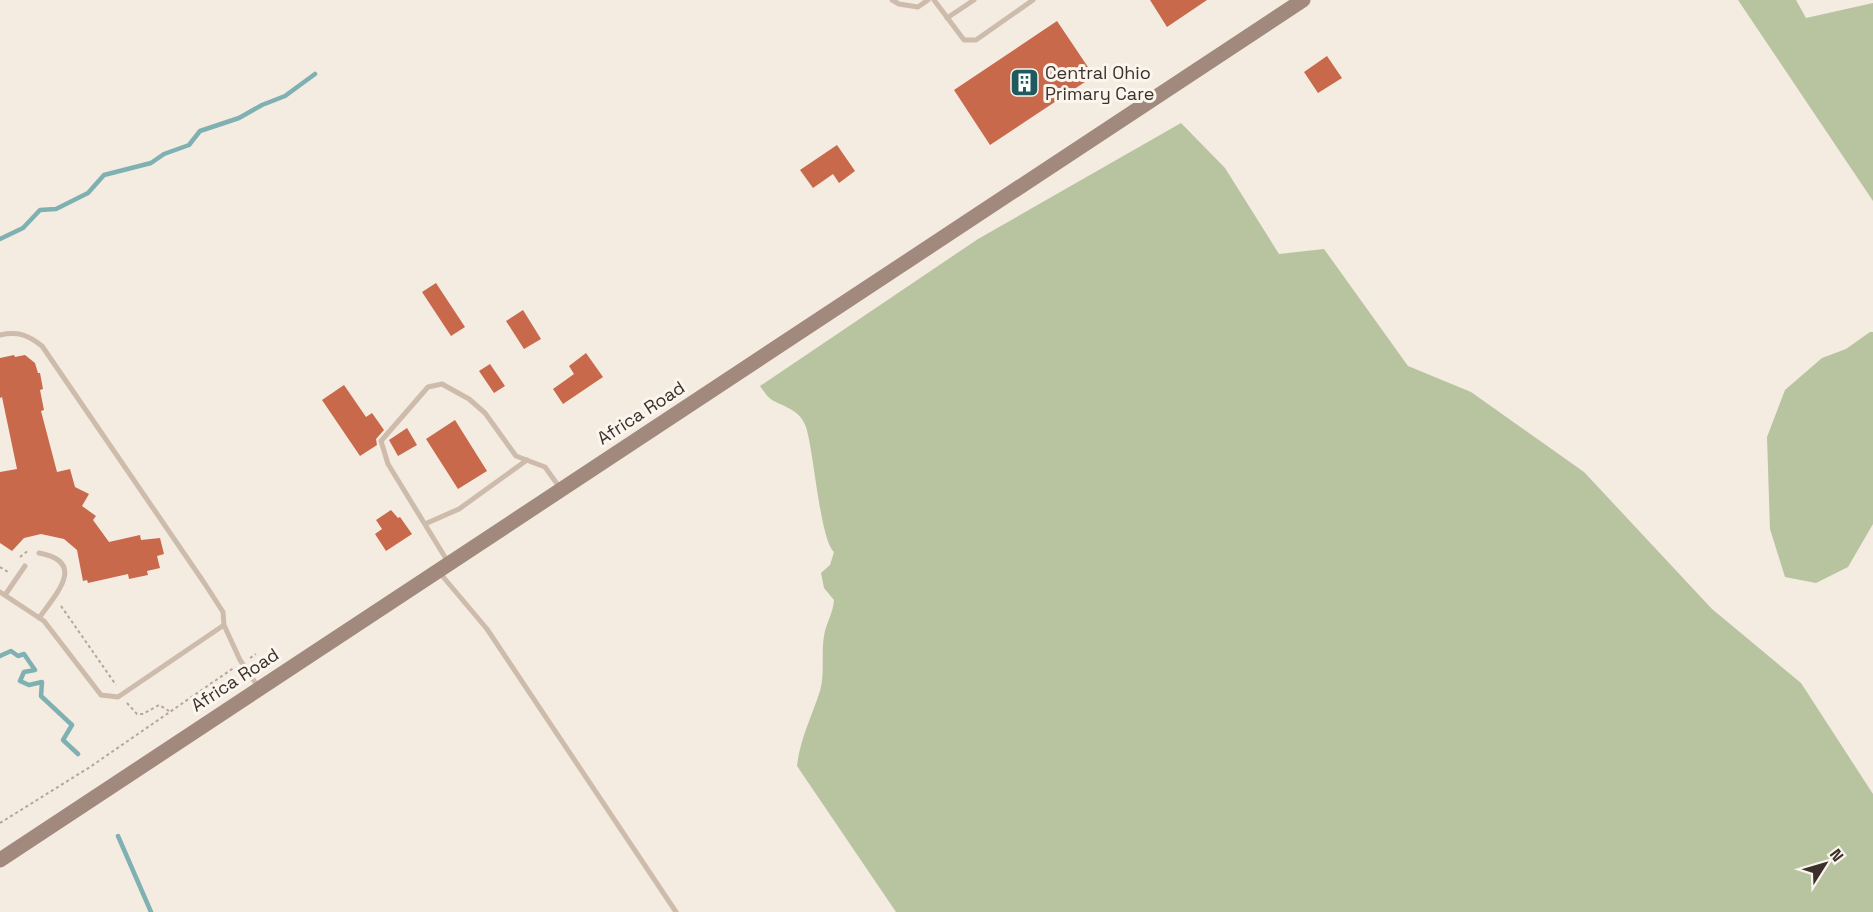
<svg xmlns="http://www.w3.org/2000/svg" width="1873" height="912" font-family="'Space Grotesk',sans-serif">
  <rect width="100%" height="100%" fill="#f4ebe1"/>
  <path fill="#b8c4a0" d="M1738,0H1796L1806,18L1873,3V201Z
    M1181,123L1225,168L1279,254L1324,249L1408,366L1471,392L1584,472L1712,609L1801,683L1873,794V912H896L797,766C800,739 812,716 820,691C825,673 821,654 824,636C826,623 833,614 834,600L824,588L821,573L830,565L834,552C820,539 814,452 806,427C800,410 785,407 772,400C767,397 763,390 760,386L978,239Z
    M1870,332H1873V524L1848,567L1816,583L1785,577L1770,529L1767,437L1785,390L1822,358L1846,349Z"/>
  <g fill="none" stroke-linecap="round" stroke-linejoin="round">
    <path stroke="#7fb0b2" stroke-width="4.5" d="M0,239L23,228L40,210L56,209L88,193L104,175L151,163L164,154L189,145L200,131L239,118L262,105L285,96L315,74
      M0,656L11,651L18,656L24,654L35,670L24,672L20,681L29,685L42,682L41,696L72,725L63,740L78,754
      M118,836L151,912"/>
  </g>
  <path fill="#c8694b" d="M1150,0H1207L1167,27Z
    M1057,21L1094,76L990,145L954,90Z
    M1327,56L1342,78L1318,93L1304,72Z
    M837,145L855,171L839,183L833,174L813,188L800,170Z
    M436,283L465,327L451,336L422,292Z
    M523,310L541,339L524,349L506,321Z
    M586,353L603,377L563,404L553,389L574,374L569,366Z
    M14,355L15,357L25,355L35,363L38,373H40L43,389L40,390L44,410L41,411L57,472L70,469L75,487L89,494L82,506L96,516L93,520L109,542L140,535L141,540L160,538L164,554L157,556L160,568L147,571L148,575L129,579L128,574L88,583L87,580L83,581L77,550L64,539L41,534L24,538L12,551L0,543V472L17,469L2,397L0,398V358Z
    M490,364L505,386L494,393L479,371Z
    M344,385L366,417L372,413L384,430L376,439L377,445L360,456L322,400Z
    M455,420L487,471L458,489L426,439Z
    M407,428L417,445L398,456L389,440Z
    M391,510L398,518L400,517L412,534L386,551L375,534L382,529L376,520Z"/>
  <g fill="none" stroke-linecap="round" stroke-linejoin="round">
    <path stroke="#b9a596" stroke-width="2" stroke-dasharray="3 3" stroke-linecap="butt" d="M20,557L29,550
      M0,567L8,572
      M61,606L116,685
      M250,658L256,654
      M127,703L137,714H143L159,705L169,711
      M0,823L90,767L235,667"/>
    <path stroke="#cdbbac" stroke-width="5" d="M892,0L899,4L918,7L928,0
      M934,0L964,40H976L1033,0
      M947,18L974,0
      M0,335C18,331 28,335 42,346L205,584L223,612L224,625
      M425,524L459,509L527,460
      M448,562L388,464L381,441L428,387L442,384L469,399L485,413L516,456L545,467L560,488
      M439,572L487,629L676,912
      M0,592L44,621L101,695L118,697L224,625L240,660L259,688
      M5,595L25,566
      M39,618C55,595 88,562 39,553"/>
    <path stroke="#a18a7d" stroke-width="15" d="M0,860L1303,0"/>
  </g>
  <defs>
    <symbol id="building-square" viewBox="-11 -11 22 22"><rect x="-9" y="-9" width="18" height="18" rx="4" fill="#1f5a5e" stroke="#fbf5ee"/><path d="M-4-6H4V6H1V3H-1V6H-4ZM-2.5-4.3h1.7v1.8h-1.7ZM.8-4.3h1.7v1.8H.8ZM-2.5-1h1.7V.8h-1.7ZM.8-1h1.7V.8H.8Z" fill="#fff"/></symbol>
  </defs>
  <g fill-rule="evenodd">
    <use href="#building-square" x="1008" y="66" width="33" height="33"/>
  </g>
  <g text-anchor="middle" stroke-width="6" stroke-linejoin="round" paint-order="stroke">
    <g font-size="18" fill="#3b302b" stroke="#fbf5ee" text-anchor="start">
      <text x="1045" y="79">Central Ohio<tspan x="1045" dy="21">Primary Care</tspan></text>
    </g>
    <g font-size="18" fill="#3b302b" stroke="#fbf5ee">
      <text transform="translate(641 413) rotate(-33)" y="6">Africa Road</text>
      <text transform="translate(235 680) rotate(-33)" y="6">Africa Road</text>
    </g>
  </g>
  <g transform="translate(1825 864) rotate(53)" stroke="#fbf5ee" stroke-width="4.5" paint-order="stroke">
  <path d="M0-4.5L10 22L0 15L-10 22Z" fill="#3b302b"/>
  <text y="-9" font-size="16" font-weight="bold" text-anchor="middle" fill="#3b302b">N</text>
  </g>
</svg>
